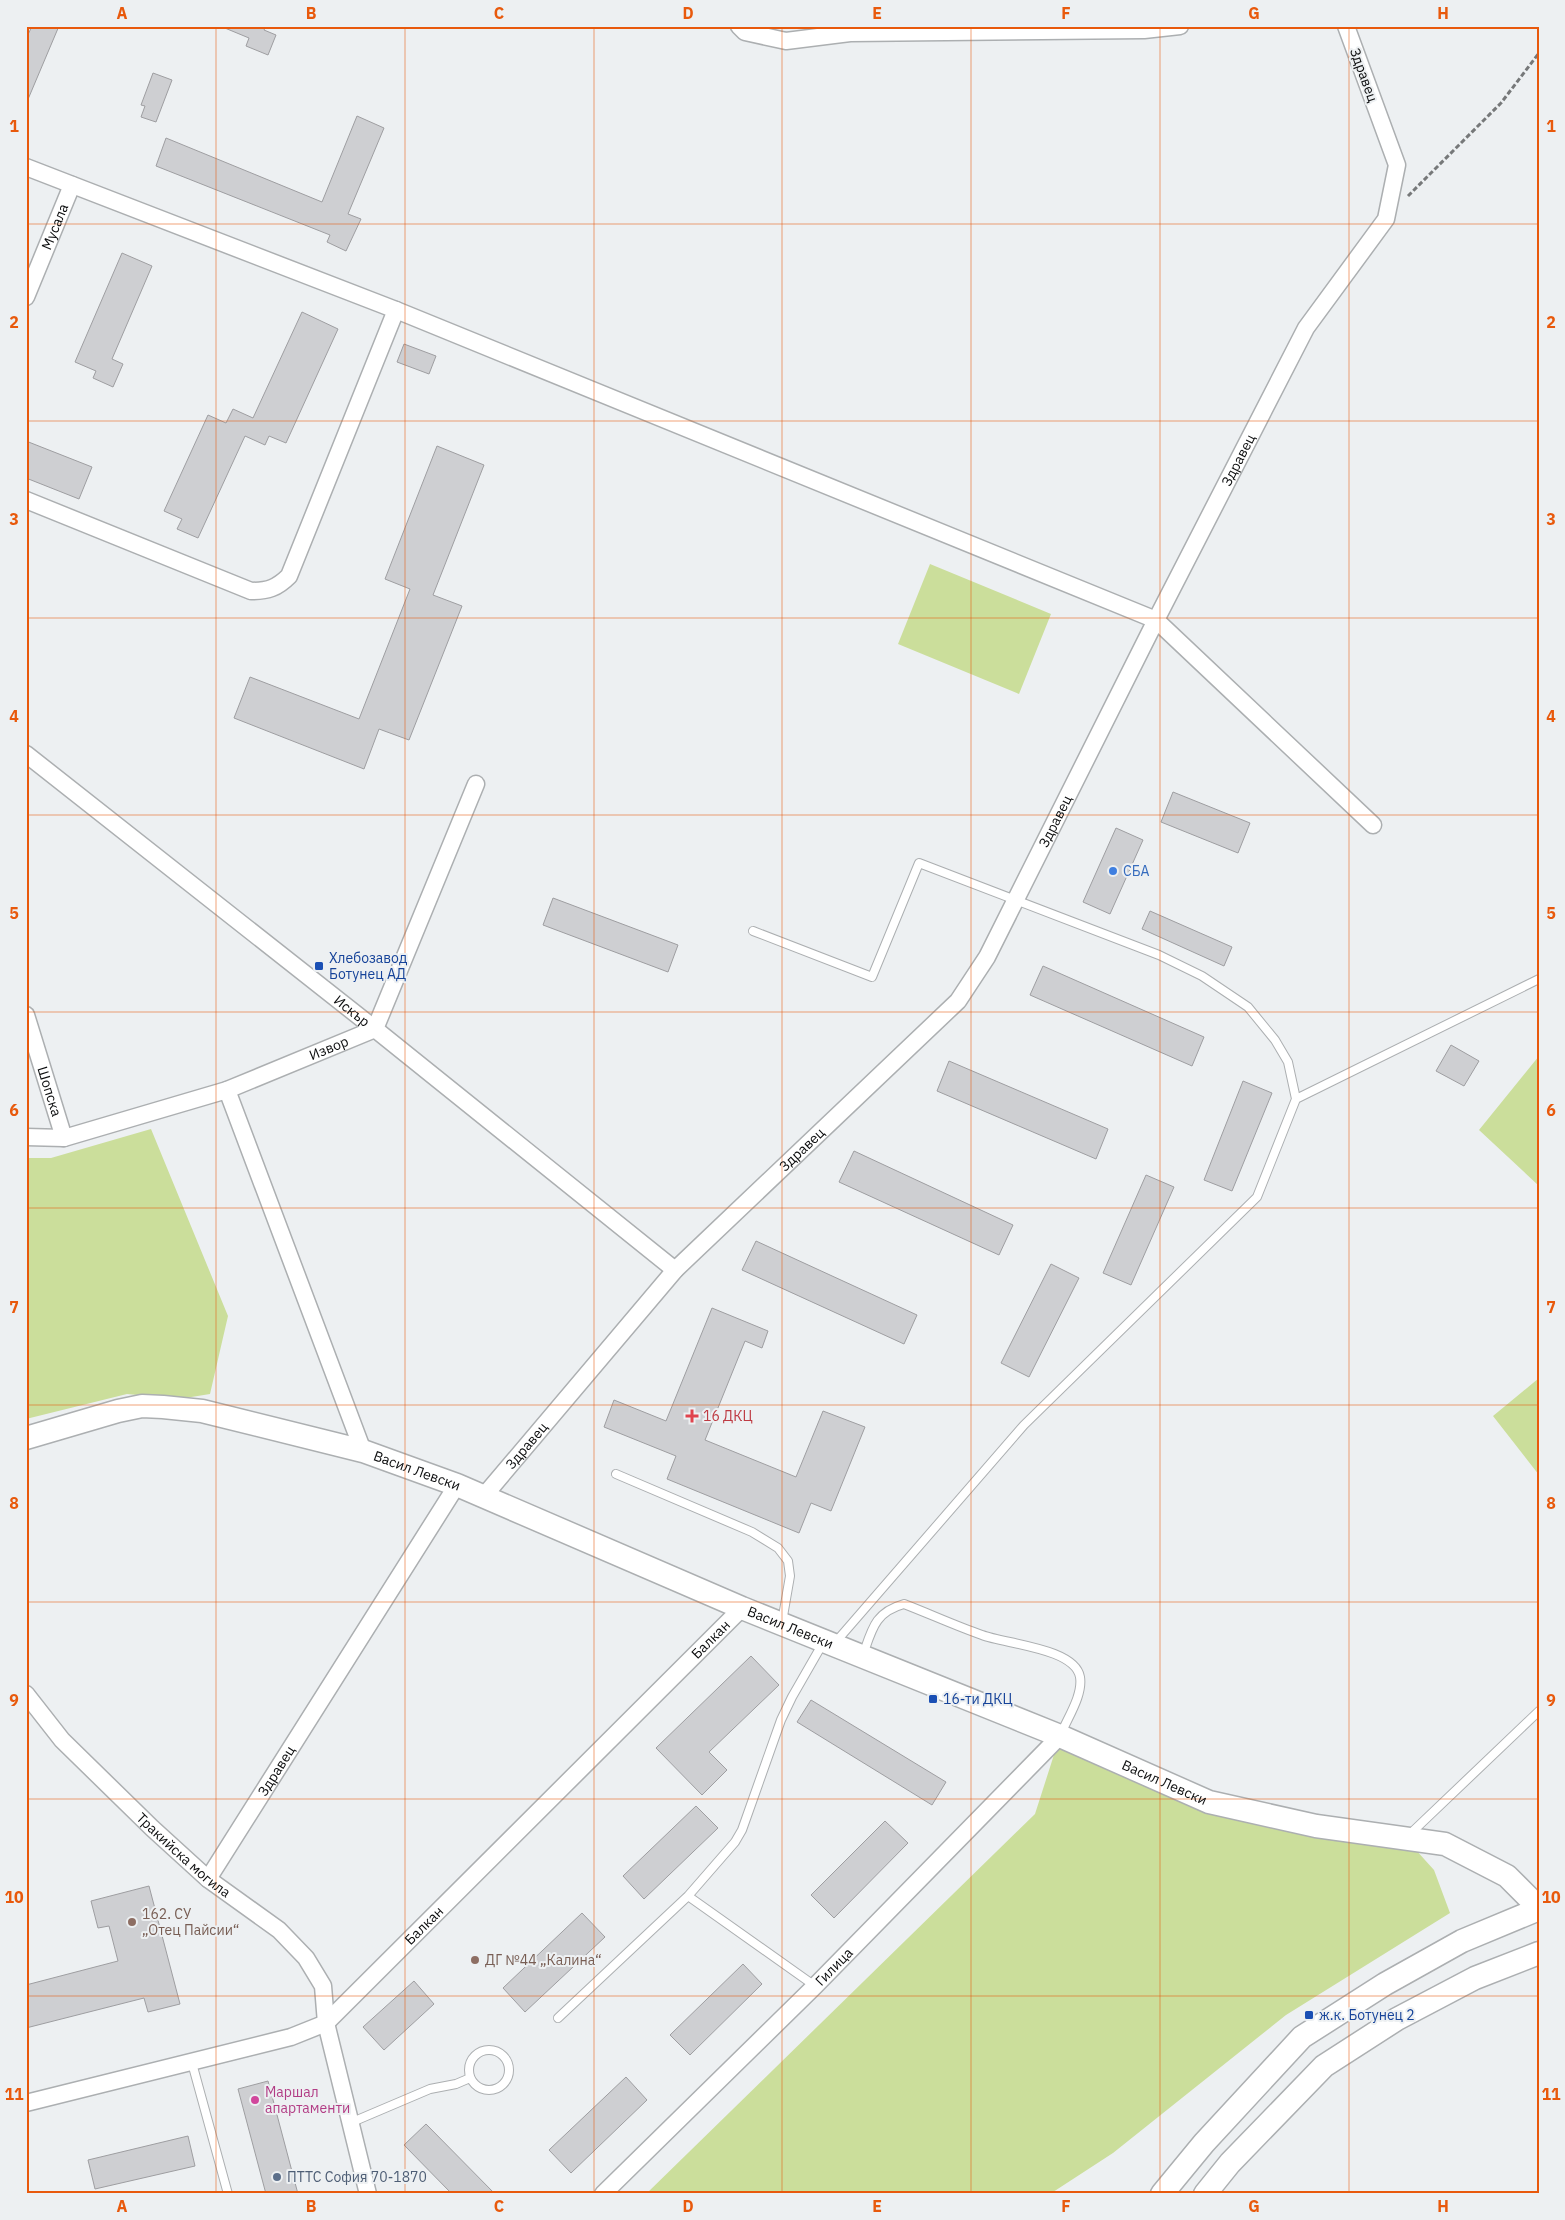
<svg xmlns="http://www.w3.org/2000/svg" width="1565" height="2220" font-family="'IBM Plex Sans',sans-serif">
  <rect width="100%" height="100%" fill="#edf0f2"/>
  <path fill="#cbde9b" d="M930,564L1051,614L1019,694L898,644Z
    M1539,1056V1186L1479,1130Z
    M151,1129L228,1316L210,1394L179,1399L127,1394L26,1419V1158H51Z
    M1539,1378V1475L1493,1416Z
    M1060,1736L1209,1802L1406,1839L1434,1870L1450,1913L1286,2015L1113,2153L1050,2194H646L1035,1814Z"/>
  <path fill="#cecfd2" stroke="#9e9ea1" d="M32,26H59L26,104V39Z
    M220,26H266L264,30L276,35L268,55L246,46L249,38Z
    M153,73L172,80L156,122L141,117L145,106L141,105Z
    M357,116L384,128L348,214L361,219L346,251L327,242L330,235L156,166L166,138L322,202Z
    M122,253L152,266L112,359L123,364L113,387L93,378L96,371L75,362Z
    M302,312L338,329L286,443L269,436L265,445L245,436L198,538L177,529L182,519L164,511L208,415L226,423L233,409L253,418Z
    M404,344L436,356L429,374L397,362Z
    M26,441L92,467L79,499L26,478Z
    M437,446L484,465L433,595L462,606L409,740L379,729L364,769L234,718L250,677L359,719L410,589L385,579Z
    M1173,792L1250,823L1238,853L1161,822Z
    M1116,828L1143,840L1110,914L1083,902Z
    M553,898L678,945L668,972L543,925Z
    M1150,911L1232,947L1224,966L1142,929Z
    M1043,966L1204,1037L1192,1066L1030,995Z
    M1451,1045L1479,1061L1464,1086L1436,1071Z
    M949,1061L1108,1129L1096,1159L937,1091Z
    M1243,1081L1272,1093L1232,1191L1204,1180Z
    M854,1151L1013,1225L999,1255L839,1182Z
    M1146,1175L1174,1187L1131,1285L1103,1273Z
    M756,1241L917,1315L904,1344L742,1270Z
    M1051,1264L1079,1278L1029,1377L1001,1363Z
    M712,1308L768,1331L762,1348L745,1341L705,1440L796,1477L823,1411L865,1427L831,1511L811,1503L799,1533L667,1479L676,1456L604,1427L614,1400L666,1421Z
    M751,1656L779,1685L709,1752L727,1770L702,1795L656,1748Z
    M811,1700L946,1782L932,1805L797,1722Z
    M696,1806L718,1828L644,1899L623,1876Z
    M885,1821L908,1843L834,1918L811,1895Z
    M149,1886L180,2004L148,2012L144,1998L26,2028V1985L118,1961L109,1926L98,1928L91,1901Z
    M582,1913L605,1937L525,2012L503,1988Z
    M743,1964L762,1984L690,2055L670,2035Z
    M414,1981L434,2004L384,2050L363,2027Z
    M626,2077L647,2100L571,2173L549,2150Z
    M268,2081L298,2194H266L238,2089Z
    M426,2124L495,2194H452L404,2145Z
    M188,2136L195,2166L95,2189L88,2160Z"/>
  <g fill="none" stroke-linecap="round" stroke-linejoin="round">
    <defs>
      <path id="lane" d="M753,931L872,977L919,863L1159,955L1202,976L1248,1007L1275,1040L1288,1062L1296,1099L1257,1197L1024,1425L834,1644
        M1296,1099L1539,979
        M616,1474L752,1532L778,1548L788,1561L790,1576L782,1622
        M863,1655C872,1629 875,1612 904,1604C930,1614 956,1626 982,1635C1005,1644 1075,1648 1080,1677C1083,1695 1068,1717 1061,1734
        M1410,1834L1539,1711
        M688,1896L815,1986
        M558,2018L688,1896L735,1842L742,1830L781,1720L792,1697L823,1643
        M469 2070a20 20 0 1 1 40 0a20 20 0 1 1-40 0Z
        M192,2063L228,2194
        M350,2123L430,2089L456,2084L470,2078"/>
      <g id="street">
        <path d="M739,26L745,32L786,41L850,33L1144,30L1180,26"/>
        <path d="M26,167L396,310L1156,620L1373,825"/>
        <path id="s1" d="M26,297L72,185"/>
        <path d="M26,500L251,591C268,591 277,588 289,576L396,310"/>
        <path id="s2" d="M26,754L375,1029L675,1270"/>
        <path id="s3" d="M26,1015L64,1138"/>
        <path d="M227,1090L363,1451"/>
        <path id="s4" d="M26,1137L64,1138L227,1090L375,1029L476,784"/>
        <path id="s5" d="M484,1496L675,1270L958,1001L987,957L1156,620L1306,328L1386,219L1397,165L1346,26"/>
        <path id="s6" d="M26,1694L62,1740L152,1828L208,1879L279,1930L306,1958L323,1986L326,2023L368,2194"/>
        <path id="s7" d="M208,1879L457,1485"/>
        <path id="s8" d="M26,2103L291,2037L326,2023L742,1608"/>
        <path id="s9" d="M603,2194L815,1986L1060,1736"/>
      </g>
      <g id="secondary">
        <path id="s10" d="M26,1438L118,1411L142,1406L163,1407L202,1411L363,1451L457,1485L742,1608L1060,1736L1209,1802L1316,1826L1445,1844L1507,1876L1539,1908"/>
        <path d="M1162,2194L1204,2143L1302,2037L1385,1984L1462,1941L1539,1909"/>
        <path d="M1205,2194L1230,2163L1324,2066L1397,2019L1475,1978L1539,1953"/>
      </g>
    </defs>
    <use href="#lane" stroke="#acafb1" stroke-width="10"/>
    <use href="#street" stroke="#acafb1" stroke-width="19"/>
    <use href="#secondary" stroke="#acafb1" stroke-width="25"/>
    <path stroke="#767879" stroke-width="3" stroke-dasharray="5 2.5" stroke-linecap="butt" d="M1408,196L1501,103L1539,53"/>
    <use href="#lane" stroke="#fff" stroke-width="8"/>
    <use href="#street" stroke="#fff" stroke-width="16"/>
    <use href="#secondary" stroke="#fff" stroke-width="22"/>
  </g>
  <path fill="none" stroke="#e8590c" stroke-width="1" stroke-opacity="0.55" d="M216,26V2194M405,26V2194M594,26V2194M782,26V2194M971,26V2194M1160,26V2194M1349,26V2194M26,224H1539M26,421H1539M26,618H1539M26,815H1539M26,1012H1539M26,1208H1539M26,1405H1539M26,1602H1539M26,1799H1539M26,1996H1539"/>
  <circle fill="#3f7fe0" stroke="#edf0f2" stroke-width="2" cx="1113" cy="871" r="5"/>
  <g fill="#1a4fb4" stroke="#edf0f2" stroke-width="2">
    <rect x="314" y="961" width="10" height="10" rx="2.5"/>
    <rect x="928" y="1694" width="10" height="10" rx="2.5"/>
    <rect x="1304" y="2010" width="10" height="10" rx="2.5"/>
  </g>
  <path fill="#e0444e" stroke="#edf0f2" stroke-width="2" d="M689.5 1408.5h5v5h5v5h-5v5h-5v-5h-5v-5h5z"/>
  <g fill="#8d6e63" stroke="#edf0f2" stroke-width="2">
    <circle cx="132" cy="1922" r="5"/>
    <circle cx="475" cy="1960" r="5"/>
  </g>
  <circle fill="#d1479c" stroke="#edf0f2" stroke-width="2" cx="255" cy="2100" r="5"/>
  <circle fill="#5c6f8a" stroke="#edf0f2" stroke-width="2" cx="277" cy="2177" r="5"/>
  <g text-anchor="middle" stroke-width="4" stroke-linejoin="round" paint-order="stroke">
    <g font-size="14" fill="#0b0c0d" stroke="#edf0f2">
      <text transform="translate(1364 75) rotate(70)" y="5">Здравец</text>
      <text dy="5" stroke="none"><textPath href="#s1" startOffset="76">Мусала</textPath></text>
      <text dy="5" stroke="none"><textPath href="#s5" startOffset="1296">Здравец</textPath></text>
      <text dy="5" stroke="none"><textPath href="#s5" startOffset="891">Здравец</textPath></text>
      <text dy="5" stroke="none"><textPath href="#s2" startOffset="415">Искър</textPath></text>
      <text dy="5" stroke="none"><textPath href="#s4" startOffset="318">Извор</textPath></text>
      <text dy="5" stroke="none"><textPath href="#s3" startOffset="80">Шопска</textPath></text>
      <text dy="5" stroke="none"><textPath href="#s5" startOffset="471">Здравец</textPath></text>
      <text dy="5" stroke="none"><textPath href="#s5" startOffset="66">Здравец</textPath></text>
      <text dy="5" stroke="none"><textPath href="#s10" startOffset="404">Васил Левски</textPath></text>
      <text dy="5" stroke="none"><textPath href="#s10" startOffset="809">Васил Левски</textPath></text>
      <text dy="5" stroke="none"><textPath href="#s8" startOffset="854">Балкан</textPath></text>
      <text dy="5" stroke="none"><textPath href="#s7" startOffset="128">Здравец</textPath></text>
      <text dy="5" stroke="none"><textPath href="#s10" startOffset="1214">Васил Левски</textPath></text>
      <text dy="5" stroke="none"><textPath href="#s6" startOffset="226">Тракийска могила</textPath></text>
      <text dy="5" stroke="none"><textPath href="#s8" startOffset="449">Балкан</textPath></text>
      <text dy="5" stroke="none"><textPath href="#s9" startOffset="324">Гилица</textPath></text>
    </g>
    <g font-size="14" fill="#366cbe" stroke="#edf0f2" text-anchor="start">
      <text x="1123" y="876">СБА</text>
    </g>
    <g font-size="14" fill="#164399" stroke="#edf0f2" text-anchor="start">
      <text x="329" y="963">Хлебозавод<tspan x="329" dy="16">Ботунец АД</tspan></text>
      <text x="943" y="1704">16-ти ДКЦ</text>
      <text x="1319" y="2020">ж.к. Ботунец 2</text>
    </g>
    <g font-size="14" fill="#be3a42" stroke="#edf0f2" text-anchor="start">
      <text x="703" y="1421">16 ДКЦ</text>
    </g>
    <g font-size="14" fill="#785e54" stroke="#edf0f2" text-anchor="start">
      <text x="142" y="1919">162. СУ<tspan x="142" dy="16">„Отец Пайсии“</tspan></text>
      <text x="485" y="1965">ДГ №44 „Калина“</text>
    </g>
    <g font-size="14" fill="#b23c85" stroke="#edf0f2" text-anchor="start">
      <text x="265" y="2097">Маршал<tspan x="265" dy="16">апартаменти</tspan></text>
    </g>
    <g font-size="14" fill="#4e5e75" stroke="#edf0f2" text-anchor="start">
      <text x="287" y="2182">ПТТС София 70-1870</text>
    </g>
  </g>
  <rect width="1565" height="2220" fill="none" stroke="#edf0f2" stroke-width="55"/>
  <rect x="28" y="28" width="1510" height="2164" fill="none" stroke="#e8590c" stroke-width="2"/>
  <g font-size="16" text-anchor="middle" font-weight="bold" fill="#e8590c">
    <text x="122" y="19">A</text>
    <text x="311" y="19">B</text>
    <text x="499" y="19">C</text>
    <text x="688" y="19">D</text>
    <text x="877" y="19">E</text>
    <text x="1066" y="19">F</text>
    <text x="1254" y="19">G</text>
    <text x="1443" y="19">H</text>
    <text x="14" y="132">1</text>
    <text x="1551" y="132">1</text>
    <text x="14" y="328">2</text>
    <text x="1551" y="328">2</text>
    <text x="14" y="525">3</text>
    <text x="1551" y="525">3</text>
    <text x="14" y="722">4</text>
    <text x="1551" y="722">4</text>
    <text x="14" y="919">5</text>
    <text x="1551" y="919">5</text>
    <text x="14" y="1116">6</text>
    <text x="1551" y="1116">6</text>
    <text x="14" y="1313">7</text>
    <text x="1551" y="1313">7</text>
    <text x="14" y="1509">8</text>
    <text x="1551" y="1509">8</text>
    <text x="14" y="1706">9</text>
    <text x="1551" y="1706">9</text>
    <text x="14" y="1903">10</text>
    <text x="1551" y="1903">10</text>
    <text x="14" y="2100">11</text>
    <text x="1551" y="2100">11</text>
    <text x="122" y="2212">A</text>
    <text x="311" y="2212">B</text>
    <text x="499" y="2212">C</text>
    <text x="688" y="2212">D</text>
    <text x="877" y="2212">E</text>
    <text x="1066" y="2212">F</text>
    <text x="1254" y="2212">G</text>
    <text x="1443" y="2212">H</text>
  </g>
</svg>
